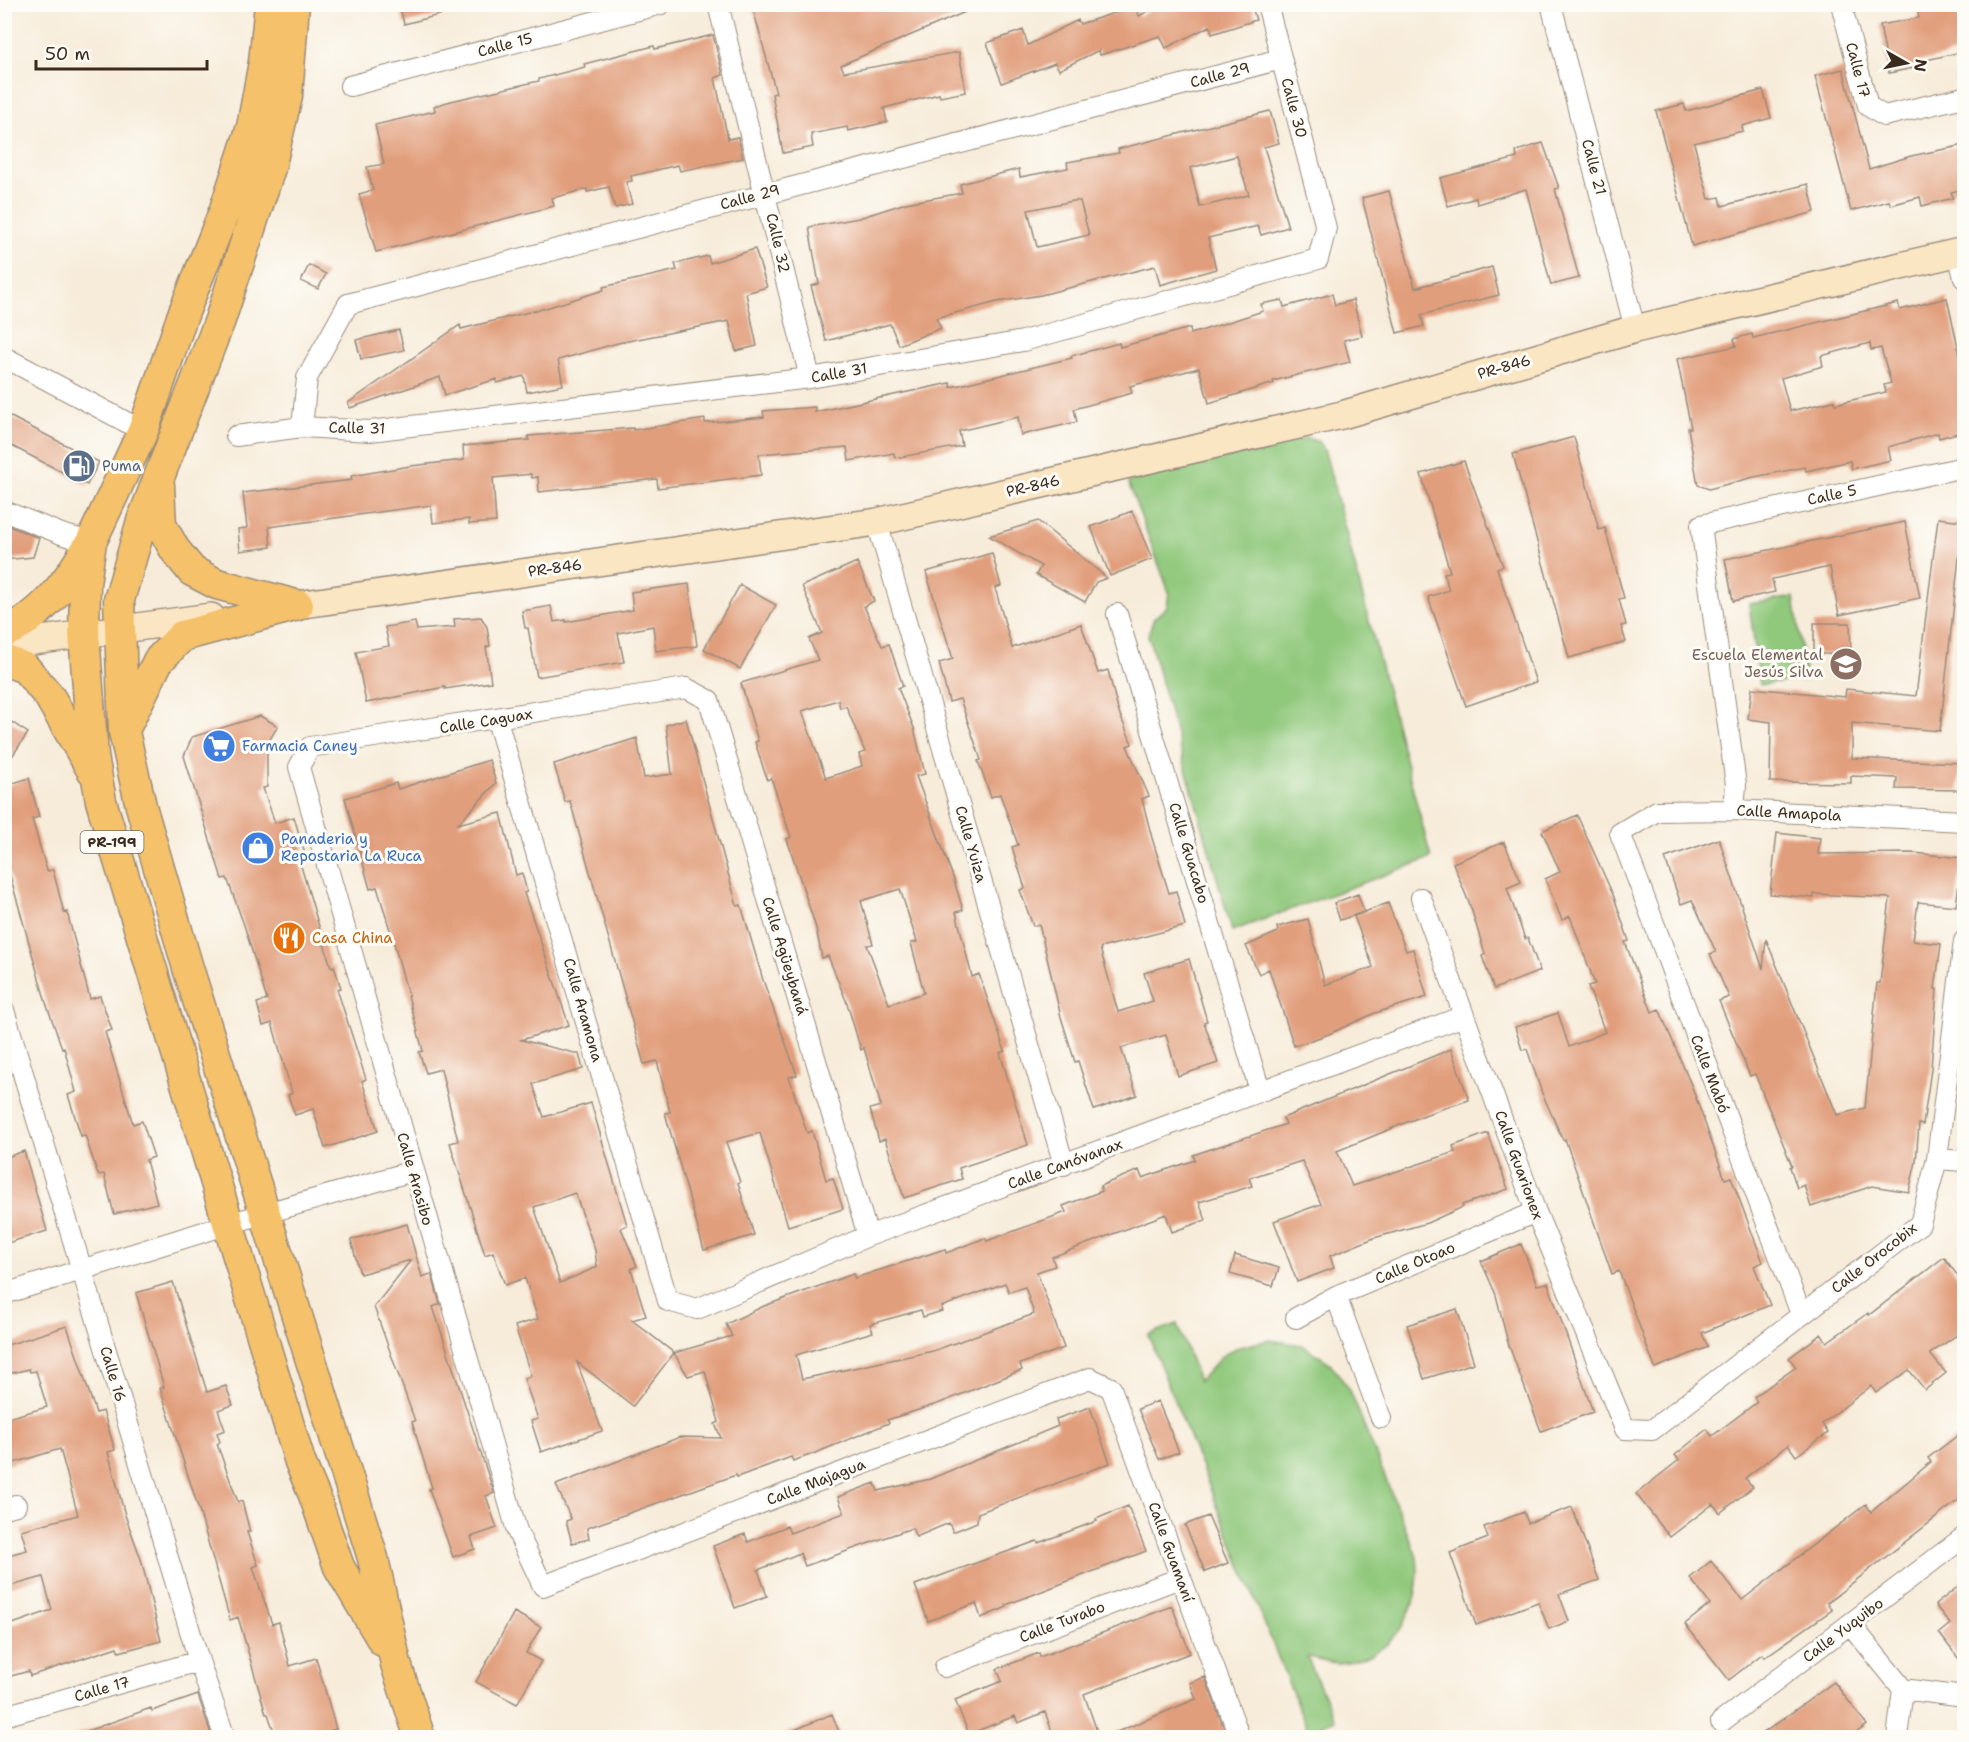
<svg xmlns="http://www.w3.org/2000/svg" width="1969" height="1742" font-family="'Shantell Sans',sans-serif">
  <rect width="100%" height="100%" fill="#fdfcf7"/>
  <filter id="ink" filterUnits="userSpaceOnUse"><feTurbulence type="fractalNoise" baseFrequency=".0167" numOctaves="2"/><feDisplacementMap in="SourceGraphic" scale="12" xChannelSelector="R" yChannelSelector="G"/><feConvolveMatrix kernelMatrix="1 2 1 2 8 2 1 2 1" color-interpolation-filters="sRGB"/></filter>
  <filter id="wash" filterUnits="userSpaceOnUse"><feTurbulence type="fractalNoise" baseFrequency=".008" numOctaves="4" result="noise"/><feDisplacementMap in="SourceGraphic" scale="24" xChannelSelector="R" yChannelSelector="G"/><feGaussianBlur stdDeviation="1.35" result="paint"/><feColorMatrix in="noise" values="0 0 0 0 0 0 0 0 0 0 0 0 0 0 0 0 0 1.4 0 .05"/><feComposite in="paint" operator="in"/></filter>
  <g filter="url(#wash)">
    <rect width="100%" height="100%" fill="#f7ecda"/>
    <path fill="#90c87c" stroke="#66794d" stroke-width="1.5" d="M1306,438L1319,442L1325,452L1431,858L1232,931L1148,635L1154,618L1167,607L1169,592L1128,482Z
      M1794,597L1806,679L1760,685L1749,604Z
      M1177,1324L1199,1381L1222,1356L1236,1348L1269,1340L1302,1345L1330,1363L1350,1390L1417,1557C1423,1608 1395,1659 1339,1663C1329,1663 1317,1658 1307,1657L1335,1720L1308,1731L1148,1335Z"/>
    <g id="blocks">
      <path fill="#e19e7b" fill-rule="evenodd" d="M399,4H454L455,11L404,24Z
        M769,4H984L841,65L844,72L959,52L966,92L940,97L939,94L884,108L887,122L848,131L847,127L811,134L813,147L783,153L772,94L776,93L753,9Z
        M1162,4H1251L1256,20L1212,34L1210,26L1166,48L1160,36L1100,55L1099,50L1059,70L1055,63L1002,83L987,43L1023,30L1028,45L1078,20L1080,24L1136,6L1139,16Z
        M1951,4H1965V51L1918,62L1919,67L1889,73L1880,25L1919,18L1918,12Z
        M713,35L723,75L715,78L728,139L738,137L743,158L680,171L678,165L631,176L632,181L626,182L632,204L615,208L609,187L587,192V189L552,198L554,206L376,252L359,194L373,190L367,167L384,164L375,125L435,111L434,106L451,101L539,81V79L585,67L584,64L654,46L655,49Z
        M1843,69L1869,169L1911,156L1965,145V189L1951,192L1953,198L1922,206L1920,197L1891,205L1889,201L1851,211L1815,76Z
        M1763,90L1771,118L1742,126L1743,131L1694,143L1709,199L1720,197L1722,206L1808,184L1815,212L1692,246L1656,111L1684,104L1686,111Z
        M1270,111L1279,143L1264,147L1288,227L1261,235L1258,226L1208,238L1216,269L1160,285L1155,266L1041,295L997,302L936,318L941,328L899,345L890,324L826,341L811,286L819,284L809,227L859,218L906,203L962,193L960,184L1019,169L1020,177L1068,168L1067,162L1119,153L1118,149ZM1237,156L1249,195L1200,207L1190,168ZM1073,201H1080L1089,235L1037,247L1028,210Z
        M1543,143L1559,188L1555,189L1579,278L1551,285L1526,189L1477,204L1476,198L1448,206L1440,178L1517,158L1516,151Z
        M1389,191L1415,288L1492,267L1499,295L1421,315L1424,326L1397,333L1362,198Z
        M755,249L767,287L746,293L757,346L736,351L729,321L618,343L558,360L563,385L527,392L524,376L497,383V379L445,395L440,377L350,408L348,403L460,325L461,329L549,307L604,290L603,287L677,270L675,264L708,256L710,263Z
        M309,265L326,274L318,289L301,281Z
        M1332,294L1335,305L1353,300L1362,336L1344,340L1350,362L1273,381L1274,383L1209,403L1199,368L1130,386L1132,393L1074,409L1077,422L1021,435L1018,417L959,431L962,446L895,458L894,453L849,461L847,447L759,454L761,475L658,488L657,479L539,492L538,477L532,478L531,474L493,478L496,522L469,524V519L433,523L431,505L269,527L271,547L240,551L238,529L247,528L243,493L352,480L351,476L410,466L464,460L463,446L529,440L528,436L633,428V430L705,419V423L764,417L763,411L815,407V412L950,383L951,387L1072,358L1071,356L1119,343L1120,347L1190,328L1191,334L1263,311L1261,304L1282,300L1284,307Z
        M1947,298L1965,378V431L1939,438L1938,433L1888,447L1891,460L1852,469L1850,461L1806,471L1805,467L1754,477L1709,489L1698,485L1688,428H1691L1677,359L1736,346L1734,339L1752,334L1753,338L1898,303L1900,310ZM1870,343L1871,350L1881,348L1891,383L1884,385L1886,392L1835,404L1834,401L1790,411L1781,378L1823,366L1821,356Z
        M399,330L404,350L361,359L356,340Z
        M9,416L99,462L87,485L4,442V425Z
        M1574,437L1599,530L1605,528L1624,598L1619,599L1626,625L1621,626L1626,642L1569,658L1513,454Z
        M1464,461L1503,566L1497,568L1536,682L1466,706L1428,597L1449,590L1444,573L1450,572L1421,474Z
        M1132,511L1152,559L1110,576L1091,527Z
        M1938,518L1963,521L1940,731L1852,723V758L1959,763V790L1896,789L1897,778L1851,776V783L1770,782L1771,722L1748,719L1752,688L1845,697L1846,689L1916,696Z
        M1038,521L1107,578L1096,582L1085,602L1036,575L1041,566L989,536Z
        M1905,522L1920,598L1839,615L1830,567L1772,579L1775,592L1733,601L1725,559Z
        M4,524L39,538L33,557L4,560Z
        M992,553L1001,586L995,588L1012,648L1081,624L1098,673L1108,670L1118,710L1132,744L1127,746L1149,796L1142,799L1152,838L1169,893L1176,891L1185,926L1100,948L1118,1012L1153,1001L1144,973L1189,959L1207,1021L1204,1022L1218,1063L1178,1076L1166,1035L1121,1048L1137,1095L1094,1110L1078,1061L1075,1062L1061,1017L1039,924L1033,926L1020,890L1025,888L1012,847L1018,845L1000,794L991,797L978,761L981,760L960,699L949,702L939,663L953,659L926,572Z
        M857,562L874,601L864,606L882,646L889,644L903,686L898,688L914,728L925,774L916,776L954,880L963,910L956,912L972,977L979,974L992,1013L1005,1051L1000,1053L1028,1145L959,1168L962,1179L904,1198L885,1139L879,1141L870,1109L881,1106L864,1048L861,1050L847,1003L828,956L822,958L816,928L787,839L791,837L771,778L767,780L755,742L758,741L741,683L818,660L809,639L822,633L802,586ZM838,700L840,708L846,706L865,752L859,754L862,766L826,778L802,711ZM900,889L917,942L911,943L924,993L889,1004L867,945L873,944L861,901Z
        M689,584L697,646L656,651L653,626L618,633L624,662L537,677L528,628H525L522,611L551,606L554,622L566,620V622L633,610L631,592Z
        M740,585L776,605L740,669L704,649Z
        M481,617L487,627L490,646L486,647L491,682L445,689V687L366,703L356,652L389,646L385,627L415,622L417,630L455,627L454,619Z
        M1814,623H1850L1851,654H1814Z
        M260,716L278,726L267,744V787L263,788L275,823L294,817L305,854L298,856L331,967L334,966L341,988L337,989L366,1079L362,1081L378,1131L325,1148L313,1109L295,1115L288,1095L292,1093L272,1023L263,1026L257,1003L267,1000L244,925L227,878L222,879L184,756L192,737Z
        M4,717L28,733L4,768Z
        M686,719L737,906L741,905L763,980L797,1075L789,1077L807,1133L812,1131L826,1180L833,1178L843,1209L788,1226L760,1133L726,1142L740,1182L738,1183L754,1235L704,1250L665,1113L670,1112L657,1061L644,1064L570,801L565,802L554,764L637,738L644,778L672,774L666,725Z
        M489,760L496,783L458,824L501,813L516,875L522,873L527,892L524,893L569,1025L521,1040L579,1054L583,1069L533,1084L544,1117L591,1103L627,1225L621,1228L637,1266L631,1269L646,1316L632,1320L674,1353L633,1406L577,1362L602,1431L541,1452L531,1421L538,1419L524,1379L531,1376L515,1326L538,1319L525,1278L505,1285L493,1252L485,1255L450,1143L458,1141L441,1069L426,1073L419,1052L423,1051L394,943L377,887L370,889L345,798L396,783L398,789ZM575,1193L595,1250L597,1267L560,1283L534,1207Z
        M29,778L39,817L32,819L47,871L53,870L64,913L67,912L90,999L100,996L112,1030L105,1032L133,1124L142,1121L154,1157L146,1160L157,1203L114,1214L104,1174L98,1175L85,1135L81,1136L68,1095L76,1092L64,1047L62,1048L46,1003L9,872L4,874V786Z
        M1577,815L1614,897L1629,941L1625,942L1652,1012L1659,1009L1692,1087L1725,1179L1731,1177L1763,1262L1754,1266L1770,1305L1702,1333L1708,1347L1655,1368L1619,1271L1612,1274L1565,1139L1563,1140L1542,1093L1527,1049L1522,1050L1515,1027L1558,1013L1569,1047L1605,1032L1588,986L1595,984L1570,916L1562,920L1545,879L1560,872L1542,831Z
        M1777,833L1820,838L1818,854L1914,853L1962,858L1956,906L1918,902L1913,941L1941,944L1935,989H1937L1931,1069L1923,1125L1919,1124L1916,1162L1909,1192L1872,1186L1811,1207L1804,1185L1797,1188L1790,1167L1792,1166L1755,1074L1750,1076L1719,1001L1729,997L1710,954L1716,952L1692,900L1681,904L1665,858L1719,839L1763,969L1766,939L1837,1115L1865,1108L1877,983H1880L1890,898L1814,894V898L1770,894Z
        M1504,842L1521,882L1507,888L1525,939L1528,938L1540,971L1494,989L1482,956L1485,954L1471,908L1453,863Z
        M1358,894L1364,912L1340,920L1334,903Z
        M1388,903L1406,951L1413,949L1427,997L1375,1013L1329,1034L1294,1046L1269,969L1259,974L1246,946L1278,932L1277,927L1308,919L1325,985L1373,967L1354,916Z
        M1451,1049L1469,1100L1427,1114L1337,1151L1352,1186L1455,1152L1453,1146L1488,1133L1508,1189L1462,1205L1463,1207L1427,1223L1374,1238L1330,1256L1334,1268L1297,1282L1274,1221L1321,1204L1302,1161L1249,1178L1252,1186L1199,1202L1206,1220L1172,1232L1166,1214L1052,1257L1055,1266L1037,1272L1064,1348L1020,1364L1022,1370L940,1403L887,1420L889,1423L813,1454L793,1461L791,1457L737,1477L736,1475L587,1528L589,1539L572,1543L566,1521L571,1519L556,1485L680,1437L721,1438L715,1424L719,1422L705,1371L688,1376L674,1353L732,1336L726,1324L764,1306L853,1274L855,1278L945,1249L946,1253L985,1238L987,1241L1066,1212L1063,1206L1102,1191L1100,1186L1139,1170L1142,1178L1195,1160L1193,1155L1286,1124L1283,1118ZM1005,1283L1009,1292L1025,1287L1034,1314L933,1351L802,1379L796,1355L873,1332L870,1324L921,1310L923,1317L942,1311L941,1307Z
        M24,1151L47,1231L4,1244V1158Z
        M407,1224L422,1277L431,1274L434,1282L440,1304L433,1307L494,1493L486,1496L497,1528L471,1537L475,1549L453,1557L429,1489L432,1488L412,1422L415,1421L374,1307L411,1260L360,1274L351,1240Z
        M1521,1244L1537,1285L1548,1283L1593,1412L1541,1431L1508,1343L1496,1295L1481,1261Z
        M1235,1255L1279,1268L1273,1286L1230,1274Z
        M1944,1257L1965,1286V1329L1930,1354L1946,1373L1925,1390L1909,1370L1876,1393L1871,1386L1822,1424L1828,1433L1796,1456L1788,1445L1745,1478L1753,1487L1720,1513L1713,1504L1670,1537L1636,1494L1679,1460L1675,1455L1707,1429L1712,1436L1757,1402L1754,1397L1796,1367L1789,1358L1821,1334L1827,1342L1868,1313L1869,1315Z
        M173,1282L207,1392L226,1386L233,1405L218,1410L225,1430L217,1433L220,1442L217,1444L238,1502L242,1501L250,1532H247L258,1565L253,1567L272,1624L279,1622L290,1666L316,1658L336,1729L311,1737H276L268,1714H266L238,1617L230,1620L199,1510L160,1388L164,1387L136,1293Z
        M1457,1309L1474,1363L1424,1379L1407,1325Z
        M67,1326L96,1413L103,1411L115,1450L108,1452L125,1515L141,1559L161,1641L119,1652L117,1647L30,1676L29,1671L4,1678V1627L52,1610L43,1577L4,1588V1556L27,1550L21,1530L78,1515L60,1449L4,1466V1419L47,1407L36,1371L30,1372L29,1369L4,1375V1346Z
        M1158,1401L1179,1452L1159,1459L1138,1409Z
        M1090,1407L1110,1463L978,1513L977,1522L953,1532L949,1523L916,1537L912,1528L805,1566L800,1553L758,1570L767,1596L735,1608L713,1546L745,1534L748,1542L787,1526L790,1533L844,1513L838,1497L875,1483L878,1491L930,1479L1058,1426L1056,1419Z
        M1965,1430V1495L1827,1603L1832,1610L1765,1657L1762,1654L1729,1680L1685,1624L1710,1604L1690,1578L1711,1561L1742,1600L1866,1504L1871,1512L1931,1462L1928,1458Z
        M1128,1506L1146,1551L1006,1605L1007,1607L981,1618L976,1603L928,1621L915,1585L1037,1541L1038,1543L1097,1521L1096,1519Z
        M1572,1507L1599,1580L1559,1594L1569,1621L1549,1629L1538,1602L1476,1625L1450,1553L1488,1538L1484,1527L1524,1512L1528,1523Z
        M1208,1516L1228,1563L1205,1572L1185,1525Z
        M1965,1581V1667L1939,1633L1950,1624L1935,1605Z
        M1172,1606L1190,1653L1084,1694L1099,1737H1054L1045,1712L1018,1723L1015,1716L969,1734L955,1700L1002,1681L997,1669L1039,1653L1040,1657Z
        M514,1612L541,1627L526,1653L541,1661L517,1704L476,1682Z
        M1205,1677L1227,1737H1105L1196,1699L1190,1683Z
        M1834,1682L1867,1725L1850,1737H1758Z
        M198,1695L212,1737H76V1735L151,1708L152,1711Z
        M832,1714L841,1737H778Z"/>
    </g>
  </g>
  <g filter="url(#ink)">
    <use href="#blocks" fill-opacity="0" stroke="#998b7c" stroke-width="1.5"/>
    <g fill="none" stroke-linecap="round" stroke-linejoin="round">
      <defs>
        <path id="street" d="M718,4L810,378
          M1551,4L1635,329
          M1841,4L1868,106L1884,116L1964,97
          M350,86L661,4
          M1958,253L1964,278
          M4,357L143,431
          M302,427L307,378L348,304L1281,59
          M236,436L302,427L370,431L810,378L1023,341L1318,259L1326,228L1267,4
          M4,511L64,535L91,542
          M877,522L1064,1165
          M1117,614L1260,1091
          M497,720L668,1301L697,1309L868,1236L1464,1016
          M1734,810L1736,785L1701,525L1964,467
          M1421,898L1536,1212L1625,1429L1652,1430L1920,1224L1937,1159L1964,941
          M4,1010L199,1661L225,1738
          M1937,1159L1964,1161
          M868,1236L709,700L686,688L310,747L299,767L517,1531L543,1586L1090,1378L1111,1388L1240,1738
          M4,1294L242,1220L413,1171
          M1336,1296L1381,1418
          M1801,1314L1620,833L1657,811L1734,810L1964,821
          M1296,1318L1336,1296L1536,1212
          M4,1508L16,1505
          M1851,1625L1903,1689L1964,1697
          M945,1667L1180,1578
          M4,1716L199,1661
          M1721,1722L1964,1537
          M1897,1738L1903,1689"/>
        <path id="secondary" d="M276,608L877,522L1342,415L1635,329L1964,251
          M4,645L211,617"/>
        <path id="primary" d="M270,4L264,62L252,127L224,212L182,317L143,431L91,542L85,584L84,634L93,756L101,801L300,1462L314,1495L339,1567L383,1641
          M294,4L287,96L270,168L220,320L142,521L119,600L124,732L141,806L188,968L373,1558L396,1664L420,1738
          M159,485L161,525L175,550L192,571L217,584L292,604
          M4,633C42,616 66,584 86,550
          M4,660L25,668L49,696L92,770
          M127,724L158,661L182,636L298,605"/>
      </defs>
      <use href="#street" stroke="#998b7c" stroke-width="22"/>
      <use href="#secondary" stroke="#998b7c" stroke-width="30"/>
      <use href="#primary" stroke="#998b7c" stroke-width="33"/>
      <use href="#street" stroke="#fff" stroke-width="20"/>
      <use href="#secondary" stroke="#fbe6c4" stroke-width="27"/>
      <use href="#primary" stroke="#f5c16b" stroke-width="30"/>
    </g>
  </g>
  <defs>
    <symbol id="fuel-disc" viewBox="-11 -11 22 22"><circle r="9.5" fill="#5c6f8a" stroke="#fdfcf7"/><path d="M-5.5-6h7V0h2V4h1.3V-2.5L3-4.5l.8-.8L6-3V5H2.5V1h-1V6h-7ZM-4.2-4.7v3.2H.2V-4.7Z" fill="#fff"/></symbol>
    <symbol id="school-disc" viewBox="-11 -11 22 22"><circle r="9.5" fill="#8d6e63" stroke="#fdfcf7"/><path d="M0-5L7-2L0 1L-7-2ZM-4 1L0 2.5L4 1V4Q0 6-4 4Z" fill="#fff"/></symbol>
    <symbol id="supermarket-disc" viewBox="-11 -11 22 22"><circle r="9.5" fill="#3f7fe0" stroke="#fdfcf7"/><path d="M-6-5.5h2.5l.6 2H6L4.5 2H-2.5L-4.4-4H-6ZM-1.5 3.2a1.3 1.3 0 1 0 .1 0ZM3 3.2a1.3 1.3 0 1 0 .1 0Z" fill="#fff"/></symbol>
    <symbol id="shop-disc" viewBox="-11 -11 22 22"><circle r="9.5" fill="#3f7fe0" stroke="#fdfcf7"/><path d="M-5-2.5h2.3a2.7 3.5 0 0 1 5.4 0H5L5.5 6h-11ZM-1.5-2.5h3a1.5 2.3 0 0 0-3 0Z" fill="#fff"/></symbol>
    <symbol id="restaurant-disc" viewBox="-11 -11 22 22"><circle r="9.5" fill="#e8710a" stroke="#fdfcf7"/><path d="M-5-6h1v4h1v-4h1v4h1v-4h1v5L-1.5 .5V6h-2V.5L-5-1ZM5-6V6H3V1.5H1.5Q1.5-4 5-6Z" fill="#fff"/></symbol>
  </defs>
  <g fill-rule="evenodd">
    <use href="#fuel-disc" x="60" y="447" width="38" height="38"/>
    <use href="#school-disc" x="1827" y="645" width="38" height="38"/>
    <use href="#supermarket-disc" x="200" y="727" width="38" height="38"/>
    <use href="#shop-disc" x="239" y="829" width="38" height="38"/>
    <use href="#restaurant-disc" x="270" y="919" width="38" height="38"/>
  </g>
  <g text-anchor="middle" stroke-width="6" stroke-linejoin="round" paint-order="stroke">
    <rect fill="#fdfcf7" stroke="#75695f" stroke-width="1.5" x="80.5" y="831" width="63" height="22" rx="4.5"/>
    <g font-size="14" font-weight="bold" fill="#3b2a1e">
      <text x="112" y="847">PR-199</text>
    </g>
    <g font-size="15" fill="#3b2a1e" stroke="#fdfcf7">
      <text transform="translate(505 45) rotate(-15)" y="5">Calle 15</text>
      <text transform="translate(1858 70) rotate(75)" y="5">Calle 17</text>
      <text transform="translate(1220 75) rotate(-15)" y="5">Calle 29</text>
      <text transform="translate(1294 108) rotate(75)" y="5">Calle 30</text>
      <text transform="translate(1594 167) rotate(75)" y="5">Calle 21</text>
      <text transform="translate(750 197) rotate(-15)" y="5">Calle 29</text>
      <text transform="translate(778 243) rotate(77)" y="5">Calle 32</text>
      <text transform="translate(1504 367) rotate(-16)" y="5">PR-846</text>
      <text transform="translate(839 373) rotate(-10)" y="5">Calle 31</text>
      <text transform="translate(357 428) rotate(1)" y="5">Calle 31</text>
      <text transform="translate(1033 486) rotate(-13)" y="5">PR-846</text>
      <text transform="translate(1832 495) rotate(-12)" y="5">Calle 5</text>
      <text transform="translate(555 568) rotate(-8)" y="5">PR-846</text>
      <text transform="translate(486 721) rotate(-9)" y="5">Calle Caguax</text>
      <text transform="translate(1789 813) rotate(3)" y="5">Calle Amapola</text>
      <text transform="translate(971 844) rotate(74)" y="5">Calle Yuiza</text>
      <text transform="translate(1189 853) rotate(73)" y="5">Calle Guacabo</text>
      <text transform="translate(785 956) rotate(73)" y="5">Calle Agüeybaná</text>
      <text transform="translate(583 1010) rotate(74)" y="5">Calle Aramona</text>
      <text transform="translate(1710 1074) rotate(69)" y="5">Calle Mabó</text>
      <text transform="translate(1065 1164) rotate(-20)" y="5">Calle Canóvanax</text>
      <text transform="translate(1519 1165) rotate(70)" y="5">Calle Guarionex</text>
      <text transform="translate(415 1179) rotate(74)" y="5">Calle Arasibo</text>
      <text transform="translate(1874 1258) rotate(-38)" y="5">Calle Orocobix</text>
      <text transform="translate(1415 1263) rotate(-23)" y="5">Calle Otoao</text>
      <text transform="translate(113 1374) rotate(73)" y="5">Calle 16</text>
      <text transform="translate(816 1482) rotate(-21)" y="5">Calle Majagua</text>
      <text transform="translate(1171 1552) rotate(70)" y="5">Calle Guamaní</text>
      <text transform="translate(1062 1622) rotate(-21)" y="5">Calle Turabo</text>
      <text transform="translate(1843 1630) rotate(-37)" y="5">Calle Yuquibo</text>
      <text transform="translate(102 1689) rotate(-16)" y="5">Calle 17</text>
    </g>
    <g font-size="15" fill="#4e5e75" stroke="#fdfcf7" text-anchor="start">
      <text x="102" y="471">Puma</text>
    </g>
    <g font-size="15" fill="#785e54" stroke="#fdfcf7" text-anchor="end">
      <text x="1823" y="660">Escuela Elemental<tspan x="1823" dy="17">Jesús Silva</tspan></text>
    </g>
    <g font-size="15" fill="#366cbe" stroke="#fdfcf7" text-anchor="start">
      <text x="242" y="751">Farmacia Caney</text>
      <text x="281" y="844">Panaderia y<tspan x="281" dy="17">Repostaria La Ruca</tspan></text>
    </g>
    <g font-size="15" fill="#c56008" stroke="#fdfcf7" text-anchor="start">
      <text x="312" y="943">Casa China</text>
    </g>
  </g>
  <rect width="1969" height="1742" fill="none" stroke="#fdfcf7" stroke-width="24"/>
  <g transform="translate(1906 63) rotate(99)" stroke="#fdfcf7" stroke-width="4.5" paint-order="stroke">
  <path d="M0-4.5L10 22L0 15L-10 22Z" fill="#3b2a1e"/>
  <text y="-9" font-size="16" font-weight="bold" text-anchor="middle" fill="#3b2a1e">N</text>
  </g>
  <path d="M36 60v9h171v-9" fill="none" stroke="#3b2a1e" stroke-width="3"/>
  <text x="45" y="60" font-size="18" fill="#3b2a1e" stroke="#fdfcf7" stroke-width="4.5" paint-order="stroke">50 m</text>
</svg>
